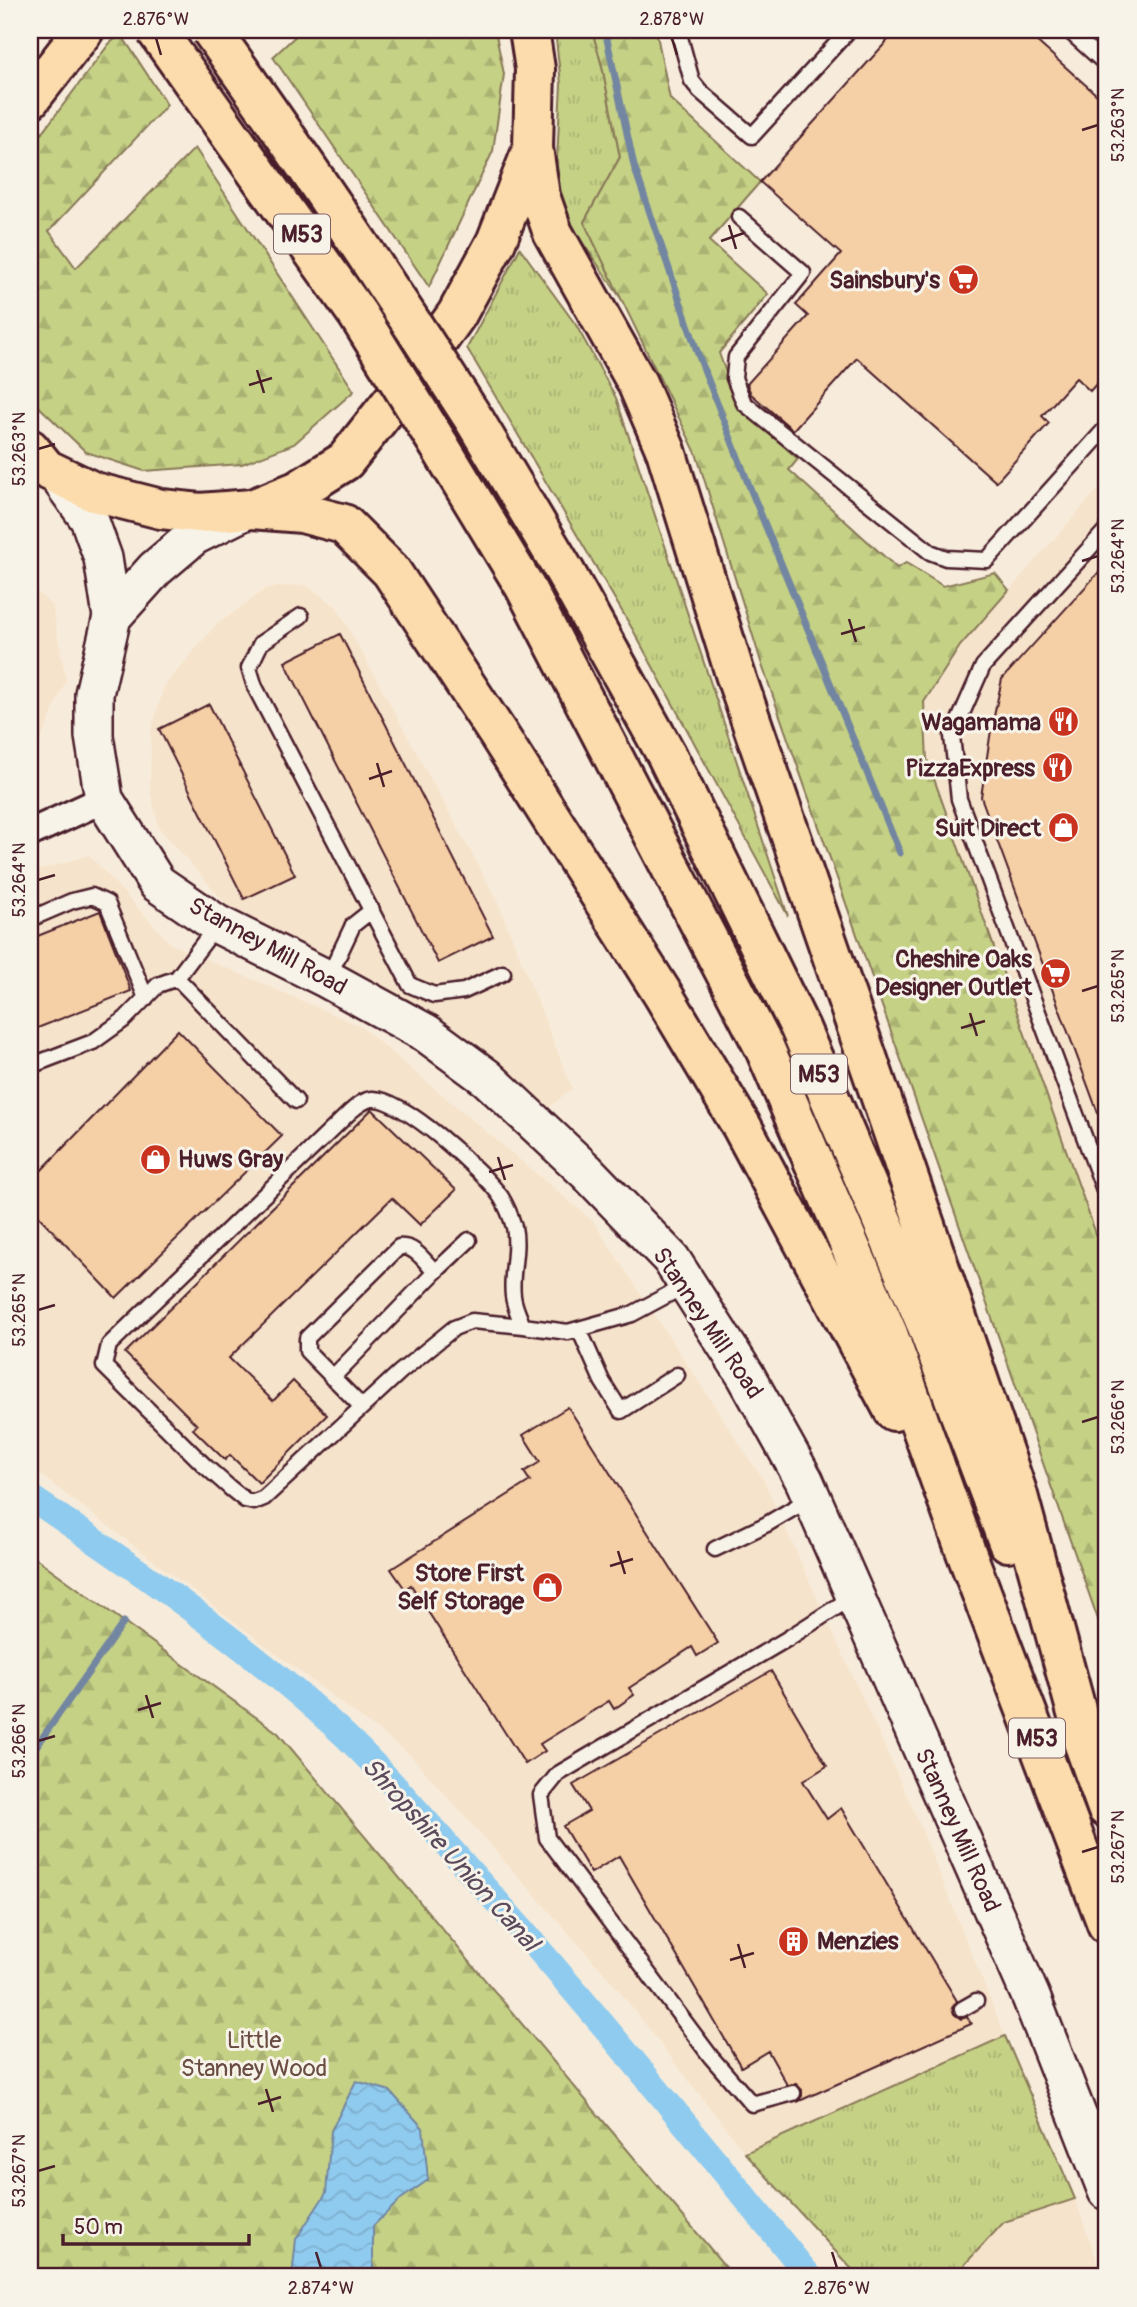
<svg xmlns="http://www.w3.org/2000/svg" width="1137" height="2307" font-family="Pangolin,sans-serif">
  <defs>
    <pattern id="grass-tufts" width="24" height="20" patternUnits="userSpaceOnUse" patternTransform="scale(1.75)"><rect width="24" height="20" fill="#c5d185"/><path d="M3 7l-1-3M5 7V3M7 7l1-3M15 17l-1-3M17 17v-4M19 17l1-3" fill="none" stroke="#abb373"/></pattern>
    <pattern id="forest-firs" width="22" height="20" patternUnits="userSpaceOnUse" patternTransform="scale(1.75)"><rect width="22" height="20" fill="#c5d185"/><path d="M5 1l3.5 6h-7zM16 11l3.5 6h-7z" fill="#abb373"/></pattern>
    <pattern id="water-waves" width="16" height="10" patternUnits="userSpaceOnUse" patternTransform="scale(1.75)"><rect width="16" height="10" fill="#8fcbef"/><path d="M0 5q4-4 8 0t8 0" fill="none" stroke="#7daecd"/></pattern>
  </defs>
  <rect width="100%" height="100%" fill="#f7ecdb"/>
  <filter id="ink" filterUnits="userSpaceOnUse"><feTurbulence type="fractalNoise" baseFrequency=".0143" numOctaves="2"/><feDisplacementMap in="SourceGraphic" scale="14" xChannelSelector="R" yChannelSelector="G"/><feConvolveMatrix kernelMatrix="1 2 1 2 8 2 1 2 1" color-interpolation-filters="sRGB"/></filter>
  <g filter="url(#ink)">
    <path fill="#f6e3cb" d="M1107,479V1265L938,796L927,759L924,702L960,646Z
      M30,585L52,606L66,680L30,766Z
      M306,585L337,607L497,900L572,1088L545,1111L236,915L159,828L150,789L151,731L164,686L215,626L267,588Z
      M89,855L171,944L360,1026L593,1221L764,1481L917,1818L1005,2036L745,2153L613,1983L410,1755L30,1467V873Z
      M1075,2199L1103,2277H953L1004,2222Z"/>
    <path fill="url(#grass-tufts)" stroke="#887858" stroke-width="2" d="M555,30H592L602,66L620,157L584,222L622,300L576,233L559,201L556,177L561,84Z
      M520,248L576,325L616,398L788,916L633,630L467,348Z
      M1005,2036L1075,2199L1004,2222L953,2277H859L745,2153Z"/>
    <path fill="url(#forest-firs)" stroke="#887858" stroke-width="2" d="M302,30H495L504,74L493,151L429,287L273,57Z
      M592,30H656L670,99L760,182L709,241L768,294L719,353L737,404L798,459L789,470L897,568L906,563L943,586L995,573L1009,590L960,646L924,702L927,759L1107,1265V1645L762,665L696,453L584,222L620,157L602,66Z
      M121,34L167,105L49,231L76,268L195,148L354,391L294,444L242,464L144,471L86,452L30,398V149L109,44Z
      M30,1554L278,1733L734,2277H30Z"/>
    <path fill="url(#water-waves)" stroke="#7386a1" stroke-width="2" d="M356,2081L390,2091L423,2128L428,2180L401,2199L373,2226V2268L365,2277H292L296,2239L326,2193L331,2131Z"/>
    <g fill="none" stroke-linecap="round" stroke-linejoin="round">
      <path stroke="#7386a1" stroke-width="7" d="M605,30L634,166L698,354L750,488L900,853
        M30,1755L124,1622"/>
      <path stroke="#8fcbef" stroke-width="26" d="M30,1497C137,1569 242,1641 337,1728C389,1776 434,1831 481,1884C595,2011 702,2145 810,2277"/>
    </g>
    <path fill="#f5cfa5" stroke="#4a1f2b" stroke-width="2" d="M897,30H1024L1107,104V372L1090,391L1076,378L1042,416L1049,423L996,482L857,358L793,430L751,394L747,384L808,316L796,305L841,254L760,182Z
      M1107,563V1131L1105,1132L981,797L991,730L1002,679Z
      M340,634L493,936L438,963L285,662Z
      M209,704L295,875L244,899L159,729Z
      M100,911L131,991L30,1031V939Z
      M178,1030L282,1136L116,1298L30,1207V1182Z
      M372,1109L456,1190L420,1225L392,1198L229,1358L273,1401L293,1381L327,1415L259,1483L230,1455L225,1460L193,1429L197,1425L125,1353Z
      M568,1407L718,1643L697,1656L692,1647L629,1688L634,1695L614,1709L609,1701L540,1744L545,1751L525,1764L411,1585L405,1589L391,1569L530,1481L524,1472L540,1462L523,1435Z
      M771,1671L827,1766L803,1781L827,1819L841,1808L957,2001L952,2008L954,2014L961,2019L967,2017L971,2024L797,2102L802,2096V2090L796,2084L787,2085L768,2051L741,2067L619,1856L591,1873L563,1826L589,1811L573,1785Z"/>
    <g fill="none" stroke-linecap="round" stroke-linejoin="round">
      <defs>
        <path id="lane" d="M678,30L692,81L700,91L752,136L849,30
          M1068,30L1107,65
          M739,217L803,273L736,357L734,378L744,403L930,552L946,558L987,560L1107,427
          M1107,529L983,666L952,736L959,799L1107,1198
          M301,616L261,643L249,668L255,687L410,985L434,995L464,991L503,973
          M30,919L72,901L92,896L107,903L146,998
          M177,978L296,1101
          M328,978L353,925L372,910
          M30,1066L93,1042L125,1019L158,985L177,978L217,925
          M435,1272L469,1240
          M523,1326L472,1321L454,1328L400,1372L264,1498L254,1502L245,1500L230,1488L204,1465L104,1366L109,1345L350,1112C357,1106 363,1100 372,1099C401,1096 485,1173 501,1197C506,1205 511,1217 514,1227C519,1250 510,1273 513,1296C514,1306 519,1316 523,1326L568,1332L632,1314L686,1285
          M579,1329L602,1381L621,1411L677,1375
          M332,1378L435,1272C425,1262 415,1245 399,1247L307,1338V1351L362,1407
          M715,1549L767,1524L811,1498
          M962,2009L976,2001
          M793,2093L752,2104L711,2057L547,1838L541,1795L558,1774L787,1639L854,1596"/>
        <path id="street" d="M30,833L104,799"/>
        <path id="secondary" d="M58,476L89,519L103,558L112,617L94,694V736L104,799L157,883L217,924L327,979L426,1033L487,1078L587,1172L671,1259L746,1376L804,1480L1031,1997L1107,2191
          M112,617L155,569L194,536L246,510"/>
        <path id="primary" d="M30,99L84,30
          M30,449L46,469L94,492L161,509L200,513L252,509L297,491L345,461L417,370L457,314L496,242L533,148L535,69L529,30"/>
        <path id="highway" d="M533,148L540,196L553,233L637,383L666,451L735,674L1017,1492L1090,1761
          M475,421L565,572L666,754L800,1028L927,1326L1008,1542
          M439,445L525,587L765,1049L888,1334L966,1552L1107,1924
          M252,509L302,513L344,524L391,571L498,734L662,993L742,1127L894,1411
          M1081,1736L1107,1808"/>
      </defs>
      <use href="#lane" stroke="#4a1f2b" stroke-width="19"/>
      <use href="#street" stroke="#4a1f2b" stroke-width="32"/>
      <use href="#secondary" stroke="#4a1f2b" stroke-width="42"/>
      <use href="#primary" stroke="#4a1f2b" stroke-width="44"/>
      <use href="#highway" stroke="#4a1f2b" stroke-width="44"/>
      <use href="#lane" stroke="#f7f3e8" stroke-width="14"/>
      <use href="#street" stroke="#f7f3e8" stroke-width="26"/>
      <use href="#secondary" stroke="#f7f3e8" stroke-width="37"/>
      <use href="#primary" stroke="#fcdcac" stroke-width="38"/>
      <use href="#highway" stroke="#fcdcac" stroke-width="38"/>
      <defs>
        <path id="highway-bridge" d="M156,30L358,315L439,445
          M211,30C302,158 390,288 475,421"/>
      </defs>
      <use href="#highway-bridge" stroke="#4a1f2b" stroke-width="44" stroke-linecap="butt"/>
      <use href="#highway-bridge" stroke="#fcdcac" stroke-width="38"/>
    </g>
  </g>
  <path fill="none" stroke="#4a1f2b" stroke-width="2.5" d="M156,38L161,55M672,38L677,55M1082,130L1098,125M729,225L736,249M721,241L744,233M257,370L264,393M249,385L272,378M38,449L55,444M1082,561L1098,556M849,619L856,642M841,634L865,627M377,763L384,787M369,779L392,771M38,880L55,875M1082,991L1098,986M970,1013L977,1036M961,1028L985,1021M498,1157L505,1180M489,1172L513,1165M38,1310L55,1305M1082,1422L1098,1417M618,1551L625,1574M610,1566L633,1559M146,1695L153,1718M138,1710L161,1703M38,1741L55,1736M1082,1852L1098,1847M738,1944L745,1968M730,1960L754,1953M266,2089L273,2112M258,2104L281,2097M38,2171L55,2166M316,2252L321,2268M832,2252L837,2268"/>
  <defs>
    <symbol id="supermarket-disc" viewBox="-11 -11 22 22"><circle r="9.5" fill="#c8321e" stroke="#f7f3e8"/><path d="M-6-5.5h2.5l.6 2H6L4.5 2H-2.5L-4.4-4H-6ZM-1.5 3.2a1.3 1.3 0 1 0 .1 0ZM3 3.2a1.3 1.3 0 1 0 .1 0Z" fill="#fff"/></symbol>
    <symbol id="restaurant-disc" viewBox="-11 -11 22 22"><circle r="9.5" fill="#c8321e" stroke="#f7f3e8"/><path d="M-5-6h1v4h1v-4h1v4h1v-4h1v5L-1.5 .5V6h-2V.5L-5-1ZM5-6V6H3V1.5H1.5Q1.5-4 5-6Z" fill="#fff"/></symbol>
    <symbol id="shop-disc" viewBox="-11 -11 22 22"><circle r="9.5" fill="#c8321e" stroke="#f7f3e8"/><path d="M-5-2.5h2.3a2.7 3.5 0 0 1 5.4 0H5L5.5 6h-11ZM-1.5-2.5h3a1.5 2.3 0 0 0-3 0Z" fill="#fff"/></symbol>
    <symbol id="building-disc" viewBox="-11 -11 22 22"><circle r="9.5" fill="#c8321e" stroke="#f7f3e8"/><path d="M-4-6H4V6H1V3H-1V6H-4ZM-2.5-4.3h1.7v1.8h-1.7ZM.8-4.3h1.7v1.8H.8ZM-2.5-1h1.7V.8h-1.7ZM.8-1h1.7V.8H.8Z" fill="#fff"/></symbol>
  </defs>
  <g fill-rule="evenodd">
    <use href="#supermarket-disc" x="946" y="262" width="35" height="35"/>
    <use href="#restaurant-disc" x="1046" y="704" width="35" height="35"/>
    <use href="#restaurant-disc" x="1040" y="750" width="35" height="35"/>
    <use href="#shop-disc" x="1046" y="810" width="35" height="35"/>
    <use href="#supermarket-disc" x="1038" y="956" width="35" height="35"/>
    <use href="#shop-disc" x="138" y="1142" width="35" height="35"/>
    <use href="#shop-disc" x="530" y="1570" width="35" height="35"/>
    <use href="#building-disc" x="776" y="1924" width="35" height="35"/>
  </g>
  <g text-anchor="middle" stroke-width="6" stroke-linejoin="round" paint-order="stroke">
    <g fill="#f7f3e8" stroke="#7e5f64" stroke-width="2">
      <rect x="274" y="214.5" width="56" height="39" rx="5"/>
      <rect x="791" y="1054.5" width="56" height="39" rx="5"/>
      <rect x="1009" y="1718.5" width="56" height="39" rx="5"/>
    </g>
    <g font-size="23" font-weight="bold" fill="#4a1f2b">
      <text x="302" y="242">M53</text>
      <text x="819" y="1082">M53</text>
      <text x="1037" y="1746">M53</text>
    </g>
    <g font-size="24" font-weight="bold" fill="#4a1f2b" stroke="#f7f3e8" text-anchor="end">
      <text x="940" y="288">Sainsbury's</text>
      <text x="1041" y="730">Wagamama</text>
      <text x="1035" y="776">PizzaExpress</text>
      <text x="1041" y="836">Suit Direct</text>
      <text x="1032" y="967">Cheshire Oaks<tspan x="1032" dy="28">Designer Outlet</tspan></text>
      <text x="178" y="1167" text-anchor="start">Huws Gray</text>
      <text x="524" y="1581">Store First<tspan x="524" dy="28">Self Storage</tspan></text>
      <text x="817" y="1949" text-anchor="start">Menzies</text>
    </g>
    <g font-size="24" fill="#4a1f2b" stroke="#f7f3e8">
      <text transform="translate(268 946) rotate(29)" y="8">Stanney Mill Road</text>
      <text transform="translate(708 1323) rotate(56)" y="8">Stanney Mill Road</text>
      <text transform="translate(958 1830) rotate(66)" y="8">Stanney Mill Road</text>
    </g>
    <g font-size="24" fill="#694c42" stroke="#f7f3e8">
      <text x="254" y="2048">Little<tspan x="254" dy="28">Stanney Wood</tspan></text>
    </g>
    <g font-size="26" font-style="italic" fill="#5b4a5c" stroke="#f7f3e8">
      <text transform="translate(451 1854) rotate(48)" y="9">Shropshire Union Canal</text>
    </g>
  </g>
  <rect width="1137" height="2307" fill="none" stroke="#f7f3e8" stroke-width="77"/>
  <path d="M63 2234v10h186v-10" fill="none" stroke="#4a1f2b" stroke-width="3.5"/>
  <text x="74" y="2234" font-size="21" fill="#4a1f2b" stroke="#f7f3e8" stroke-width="5" paint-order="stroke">50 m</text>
  <rect x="38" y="38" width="1060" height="2230" fill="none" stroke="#4a1f2b" stroke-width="2.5"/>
  <g font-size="18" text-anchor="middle" fill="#4a1f2b">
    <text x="156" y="25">2.876°W</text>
    <text x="672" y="25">2.878°W</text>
    <text transform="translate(1118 125) rotate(-90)" y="6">53.263°N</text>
    <text transform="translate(19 449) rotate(-90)" y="6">53.263°N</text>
    <text transform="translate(1118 556) rotate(-90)" y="6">53.264°N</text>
    <text transform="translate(19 880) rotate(-90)" y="6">53.264°N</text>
    <text transform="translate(1118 986) rotate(-90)" y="6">53.265°N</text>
    <text transform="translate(19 1310) rotate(-90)" y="6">53.265°N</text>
    <text transform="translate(1118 1417) rotate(-90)" y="6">53.266°N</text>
    <text transform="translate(19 1741) rotate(-90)" y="6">53.266°N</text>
    <text transform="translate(1118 1847) rotate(-90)" y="6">53.267°N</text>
    <text transform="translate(19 2171) rotate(-90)" y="6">53.267°N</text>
    <text x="321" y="2294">2.874°W</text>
    <text x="837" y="2294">2.876°W</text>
  </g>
</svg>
